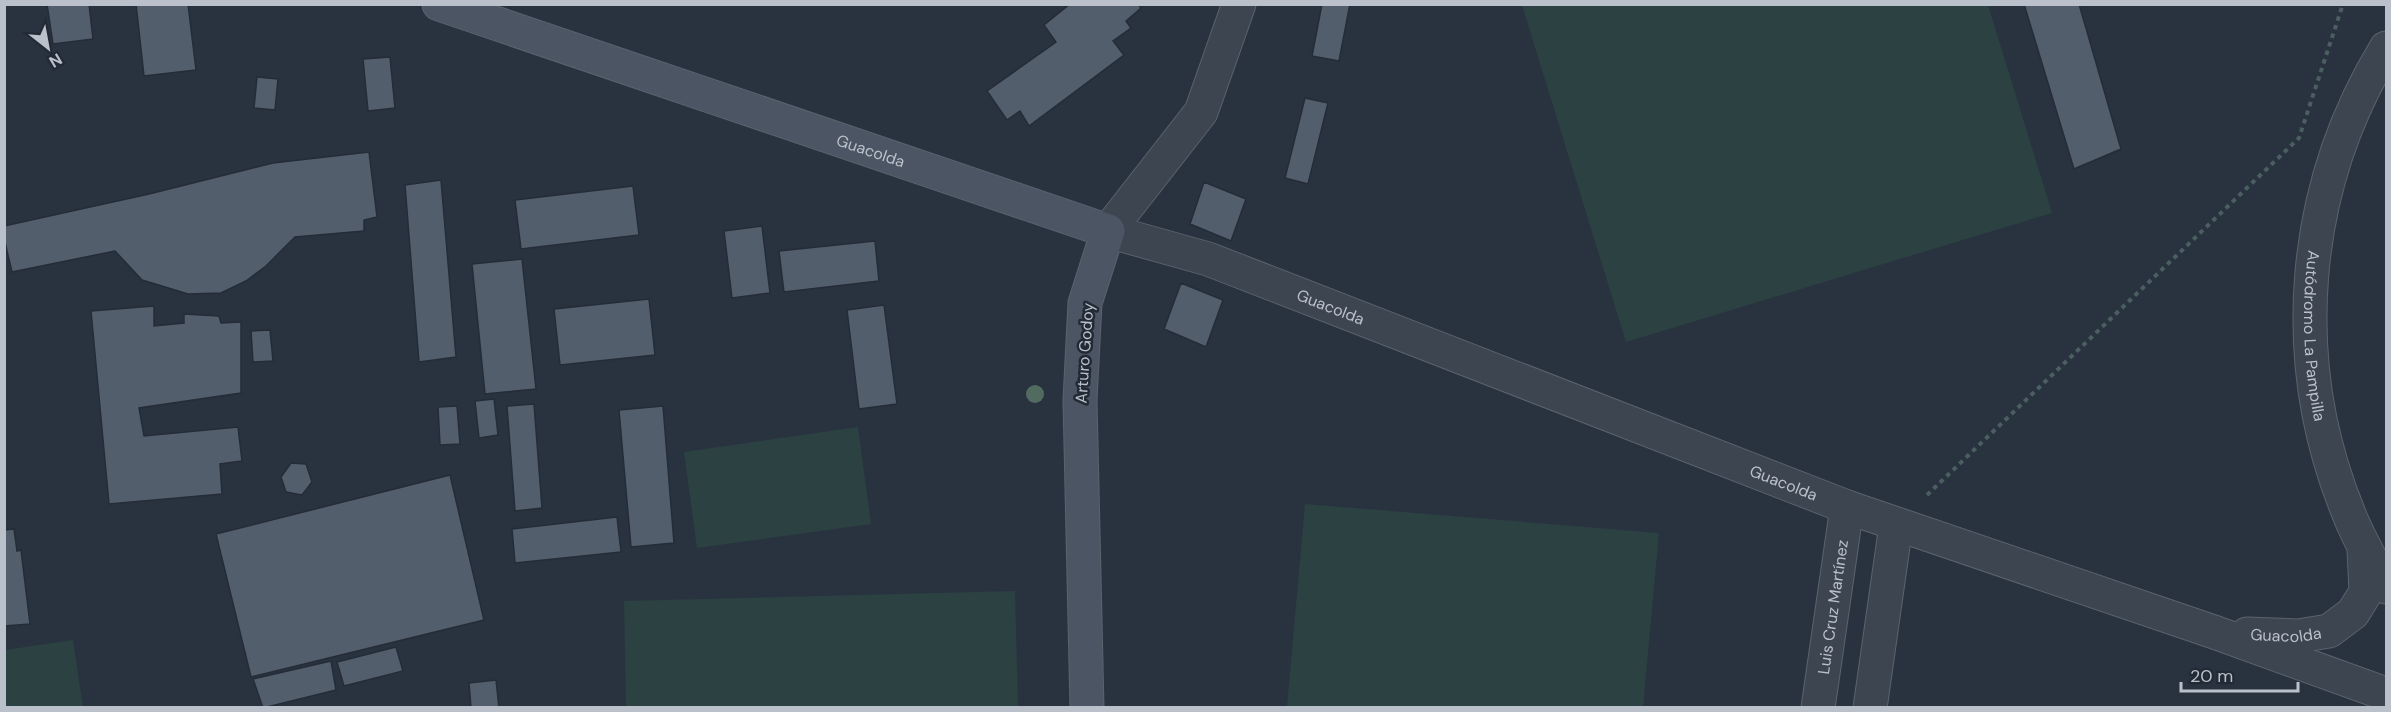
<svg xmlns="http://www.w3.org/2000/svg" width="2391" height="712" font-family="'DM Sans',sans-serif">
  <rect width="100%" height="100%" fill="#293340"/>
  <path fill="#2c4142" d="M1522,5H1988L2052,213L1626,342Z
    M858,427L871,524L697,548L684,452Z
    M1305,504L1659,533L1643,707H1287Z
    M1015,591L1018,707H626L624,601Z
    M73,640L83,707H5V650Z"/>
  <path fill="#525e6b" stroke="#242c37" stroke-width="1.5" d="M47,4H89L93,39L53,44Z
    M136,4H188L196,70L144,76Z
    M1138,4L1141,8L1126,21L1131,28L1113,41L1124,55L1029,126L1020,111L1007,120L987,91L1056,42L1044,25L1070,4Z
    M1322,4H1350L1339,61L1312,56Z
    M2024,4H2079L2121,149L2074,169Z
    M390,57L395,108L368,111L363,59Z
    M257,77L278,79L275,110L254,108Z
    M1305,98L1328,103L1308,184L1285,178Z
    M369,152L377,217L364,220V231L295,237L266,266L246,281L221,293L188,294L142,280L115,251L12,272L4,238V226L149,194L273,163Z
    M441,180L456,357L419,362L405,185Z
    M1204,182L1246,199L1231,241L1190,224Z
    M633,186L639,235L521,249L515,200Z
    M762,226L770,293L732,298L724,231Z
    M875,241L879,281L784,292L779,251Z
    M522,259L536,389L485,394L472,264Z
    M1181,283L1223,300L1206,347L1164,329Z
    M649,299L655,355L560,365L554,309Z
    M884,305L897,404L859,409L847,310Z
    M154,306V326L184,323V314L219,316L221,323L241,322V393L139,408L144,436L238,427L242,461L220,464L222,494L109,504L91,311Z
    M270,330L273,361L253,362L251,331Z
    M494,399L498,435L479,438L475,401Z
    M534,404L542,508L515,511L507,406Z
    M457,406L460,444L440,445L438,407Z
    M663,406L674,543L631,547L619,410Z
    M291,463L306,464L312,482L302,495L286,492L281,477Z
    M450,475L484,620L251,677L216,534Z
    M617,517L621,552L515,563L512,529Z
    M14,529L17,551L21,550L30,624L4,626V530Z
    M396,647L403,671L344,686L337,662Z
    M331,661L336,690L263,708L253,679Z
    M496,680L499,708H471L469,683Z"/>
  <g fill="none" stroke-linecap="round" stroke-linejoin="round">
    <defs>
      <g id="street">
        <path id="s1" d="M1239,4L1201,112L1108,231L1208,259L1847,507L2214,632L2386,694"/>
        <path id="s2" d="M2386,48C2300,189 2286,361 2349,514C2359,540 2373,563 2386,587"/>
        <path id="s3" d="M2247,634L2298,636L2329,631L2353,613L2366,592L2364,549"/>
        <path id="s4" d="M1818,708L1847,507"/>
        <path d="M1870,708L1896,525"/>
      </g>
      <g id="secondary">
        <path id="s5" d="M439,4L1108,231L1085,303L1080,400L1087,708"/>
      </g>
    </defs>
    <use href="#street" stroke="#5b636d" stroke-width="35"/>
    <use href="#secondary" stroke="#5b636d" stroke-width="35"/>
    <path stroke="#4b5e60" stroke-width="4" stroke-dasharray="4.5 4.5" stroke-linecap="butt" d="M1927,495L2299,138L2343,4"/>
    <use href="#street" stroke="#3d4550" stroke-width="33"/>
    <use href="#secondary" stroke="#4b5563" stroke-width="33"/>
  </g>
  <circle fill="#526b60" cx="1035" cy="394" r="9"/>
  <g text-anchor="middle" stroke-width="5" stroke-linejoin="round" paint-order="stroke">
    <g font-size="16" fill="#bac1ca" stroke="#222a36">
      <text dy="6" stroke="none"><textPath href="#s5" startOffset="456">Guacolda</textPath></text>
      <text dy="6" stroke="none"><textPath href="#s1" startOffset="501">Guacolda</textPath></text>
      <text dy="6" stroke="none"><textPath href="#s2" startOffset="302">Autódromo La Pampilla</textPath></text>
      <text transform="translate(1084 353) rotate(-86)" y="6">Arturo Godoy</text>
      <text dy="6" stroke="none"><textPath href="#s1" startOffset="987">Guacolda</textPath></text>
      <text dy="6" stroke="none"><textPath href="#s4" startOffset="102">Luis Cruz Martínez</textPath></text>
      <text dy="6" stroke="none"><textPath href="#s3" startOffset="39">Guacolda</textPath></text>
    </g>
  </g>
  <rect width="2391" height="712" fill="none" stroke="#bac1ca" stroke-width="12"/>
  <g transform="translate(48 48) rotate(149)" stroke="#222a36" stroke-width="4.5" paint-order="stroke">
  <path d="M0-4.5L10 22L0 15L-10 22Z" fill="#bac1ca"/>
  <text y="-9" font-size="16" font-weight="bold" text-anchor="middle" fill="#bac1ca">N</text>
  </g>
  <path d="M2181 682v9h117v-9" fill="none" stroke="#bac1ca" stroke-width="3"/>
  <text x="2190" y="682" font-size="18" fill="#bac1ca" stroke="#222a36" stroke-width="4.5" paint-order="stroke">20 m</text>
</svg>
